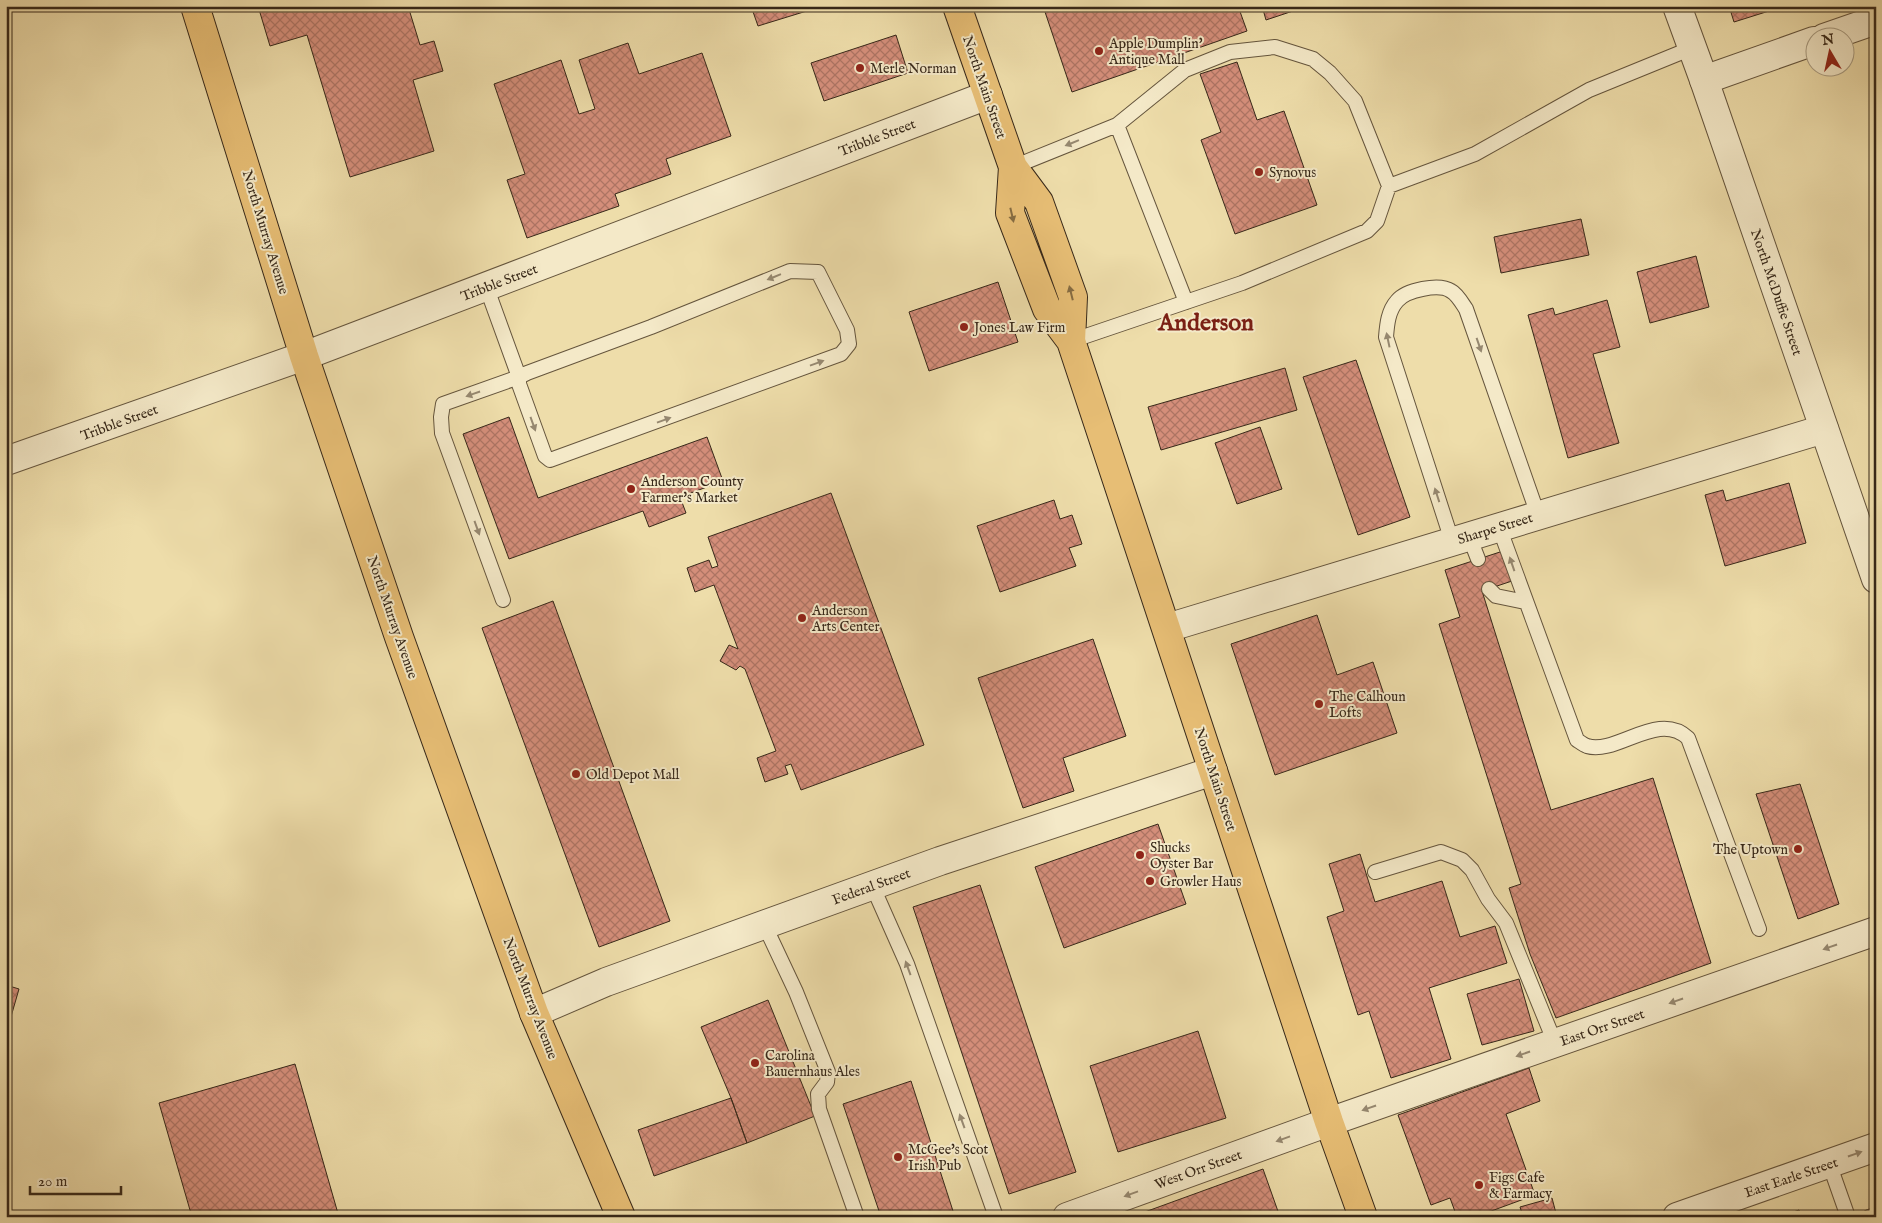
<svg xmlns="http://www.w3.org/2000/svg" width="1882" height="1223" font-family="'IM FELL English',serif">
  <defs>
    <pattern id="building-cross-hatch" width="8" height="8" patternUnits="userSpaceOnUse" patternTransform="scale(1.25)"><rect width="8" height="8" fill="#d48e7a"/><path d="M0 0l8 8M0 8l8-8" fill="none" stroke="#ad7463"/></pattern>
  </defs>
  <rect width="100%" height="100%" fill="#eda"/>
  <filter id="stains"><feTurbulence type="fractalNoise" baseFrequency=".004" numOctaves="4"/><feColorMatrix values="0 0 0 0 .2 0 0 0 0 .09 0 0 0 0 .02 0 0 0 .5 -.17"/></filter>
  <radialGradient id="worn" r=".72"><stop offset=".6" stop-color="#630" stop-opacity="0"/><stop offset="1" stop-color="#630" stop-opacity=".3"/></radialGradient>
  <path fill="url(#building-cross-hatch)" stroke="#372819" d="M258,6H408L420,45L434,41L443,71L413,80L434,151L350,177L307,35L270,46Z
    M751,6H823L758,26Z
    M1043,6H1238L1247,31L1072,92Z
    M1262,6H1308L1266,20Z
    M1729,6H1785L1734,22Z
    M896,35L908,73L824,101L811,63Z
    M628,43L639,74L702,53L731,136L666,159L671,174L615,194L619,206L527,238L507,180L525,174L494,84L561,60L579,114L595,109L579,60Z
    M1237,62L1257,120L1284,111L1317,205L1235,234L1201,140L1221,132L1200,74Z
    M1581,219L1589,255L1501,273L1494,237Z
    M1696,256L1709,307L1650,323L1637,272Z
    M998,282L1018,342L929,371L909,312Z
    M1607,300L1620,347L1593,354L1619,443L1568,458L1528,315L1553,308L1555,315Z
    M1356,360L1410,517L1358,535L1303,377Z
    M1285,368L1297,410L1161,450L1148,407Z
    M509,417L538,498L707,437L723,481L680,497L686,513L649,527L643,511L509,559L463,434Z
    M1260,427L1282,489L1237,504L1215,443Z
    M1789,483L1806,543L1725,566L1705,495L1723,490L1726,501Z
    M831,493L924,745L801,790L791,764L785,766L788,774L765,782L757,758L776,751L745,669L740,666L736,670L720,661L729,645L738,649L714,585L695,592L687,568L709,560L712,568L718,566L708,537Z
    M1054,500L1060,519L1072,515L1082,544L1069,548L1076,566L1000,592L977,526Z
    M1503,551L1512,581L1482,591L1551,810L1653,778L1711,963L1556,1018L1530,954L1509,888L1521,884L1439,624L1460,617L1445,570Z
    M553,601L670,921L599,947L482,628Z
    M1317,615L1337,675L1373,662L1397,733L1275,775L1231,644Z
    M1093,639L1126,736L1063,758L1074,791L1023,808L978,678Z
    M1800,784L1839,904L1798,919L1756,794Z
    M1158,824L1186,904L1064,948L1035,867Z
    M1360,854L1375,902L1442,881L1460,937L1495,926L1507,963L1429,988L1451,1059L1391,1078L1369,1011L1358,1015L1327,917L1344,911L1329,864Z
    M980,885L1076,1172L1009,1194L913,907Z
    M1519,979L1534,1031L1482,1045L1467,994Z
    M6,985L19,989L6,1034Z
    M768,1000L815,1116L747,1143L731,1098L701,1027Z
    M1198,1031L1226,1118L1118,1152L1090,1066Z
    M295,1064L339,1217H192L159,1103Z
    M1529,1068L1540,1101L1506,1114L1535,1195L1475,1217H1457L1450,1198L1431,1205L1398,1115Z
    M911,1081L953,1211L936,1217H881L843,1104Z
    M731,1098L747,1143L654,1176L638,1130Z
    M1263,1169L1280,1217H1131Z
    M1552,1198L1557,1217H1523L1520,1207Z
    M1799,1210L1802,1217H1778Z"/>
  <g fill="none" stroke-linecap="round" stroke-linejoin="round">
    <defs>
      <path id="service" d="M1013,167L1117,125
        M486,286L519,377V384L545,456L550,460L841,354L849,344L847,330L818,272L790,271L651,327L527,373L519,377L443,404L441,417L442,433L503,600
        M1186,302L1117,125L1185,70L1230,52L1275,47L1313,59L1330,73L1355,101L1389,186
        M1071,341L1242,283L1367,231L1377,221L1389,186L1475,154L1589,90L1692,48
        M1499,527L1577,740C1580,742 1584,745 1587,746C1617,755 1658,710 1688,738L1759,929
        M1469,536L1478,559
        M1452,541L1386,337C1387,325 1388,311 1397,301C1406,290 1439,283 1451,291C1457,294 1462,303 1466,309L1538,515
        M1489,589L1496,596L1525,602
        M1375,872L1441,852L1462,860L1472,870L1488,899L1506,923L1555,1043
        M872,885L907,964L996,1217
        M764,924L796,992L828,1072L827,1082L818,1094L819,1109L857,1217
        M1829,1163L1848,1217
        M1869,1217L1876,1215"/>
      <path id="minor" d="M1824,38L1876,20
        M1704,80L1814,41
        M1167,628L1824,429
        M534,1013L606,982L940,861L1213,771
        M1067,1217L1329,1122
        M1677,1217L1876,1147"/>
      <path id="tertiary" d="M1677,6L1704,80L1876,579
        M6,461L304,356L988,95
        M1329,1122L1876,931"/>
      <path id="primary" d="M195,6L304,356L399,637L534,1013L621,1217
        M957,6L1013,167L1039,202L1073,297L1071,341
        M1013,167L1010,213L1047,309L1071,341L1329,1122L1363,1217"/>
    </defs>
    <use href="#service" stroke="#65553d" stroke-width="16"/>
    <use href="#minor" stroke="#65553d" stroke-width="30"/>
    <use href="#tertiary" stroke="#65553d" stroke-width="30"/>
    <use href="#primary" stroke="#372819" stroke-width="30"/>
    <use href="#service" stroke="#f4e9c8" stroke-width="14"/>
    <use href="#minor" stroke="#f4e9c8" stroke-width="28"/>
    <use href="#tertiary" stroke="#f4e9c8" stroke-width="28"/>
    <use href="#primary" stroke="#e7be75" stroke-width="28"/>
  </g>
  <defs><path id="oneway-solid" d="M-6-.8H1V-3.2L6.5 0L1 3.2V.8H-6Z" transform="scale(1.25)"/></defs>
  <g fill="#968870">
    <use href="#oneway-solid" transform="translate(1072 143) rotate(158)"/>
    <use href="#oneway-solid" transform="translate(774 277) rotate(158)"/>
    <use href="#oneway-solid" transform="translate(1388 340) rotate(-102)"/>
    <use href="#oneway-solid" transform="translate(1479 345) rotate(71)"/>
    <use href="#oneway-solid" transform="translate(817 363) rotate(-20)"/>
    <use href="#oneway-solid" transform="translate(473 394) rotate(161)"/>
    <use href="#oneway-solid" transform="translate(664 420) rotate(-20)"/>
    <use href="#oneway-solid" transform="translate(533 424) rotate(70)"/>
    <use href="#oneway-solid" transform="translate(1437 495) rotate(-108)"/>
    <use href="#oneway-solid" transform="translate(477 528) rotate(70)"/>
    <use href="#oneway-solid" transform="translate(1512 564) rotate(-109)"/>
    <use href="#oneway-solid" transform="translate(1830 947) rotate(161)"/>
    <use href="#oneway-solid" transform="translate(908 968) rotate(-110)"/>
    <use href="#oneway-solid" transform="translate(1676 1001) rotate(161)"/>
    <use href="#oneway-solid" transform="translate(1523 1054) rotate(161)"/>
    <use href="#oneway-solid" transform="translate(1369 1108) rotate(161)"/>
    <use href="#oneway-solid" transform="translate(962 1121) rotate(-110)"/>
    <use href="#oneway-solid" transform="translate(1283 1139) rotate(160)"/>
    <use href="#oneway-solid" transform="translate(1855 1154) rotate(-19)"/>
    <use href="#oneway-solid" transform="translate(1131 1194) rotate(160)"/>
  </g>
  <g fill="#866c42">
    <use href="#oneway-solid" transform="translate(1012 215) rotate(77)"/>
    <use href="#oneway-solid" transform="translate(1071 293) rotate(-104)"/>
  </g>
  <g fill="#8f2418" stroke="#f4e9c8" stroke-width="2">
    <circle cx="1099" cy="51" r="5"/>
    <circle cx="860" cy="68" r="5"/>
    <circle cx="1259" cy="172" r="5"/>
    <circle cx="964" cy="327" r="5"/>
    <circle cx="631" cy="489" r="5"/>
    <circle cx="802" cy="618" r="5"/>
    <circle cx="1319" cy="704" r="5"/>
    <circle cx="576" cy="774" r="5"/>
    <circle cx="1798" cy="849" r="5"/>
    <circle cx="1140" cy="855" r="5"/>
    <circle cx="1150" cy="881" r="5"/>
    <circle cx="755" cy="1063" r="5"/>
    <circle cx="898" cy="1157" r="5"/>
    <circle cx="1479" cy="1185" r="5"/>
  </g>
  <g text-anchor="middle" stroke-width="4" stroke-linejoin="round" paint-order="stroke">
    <g font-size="14" fill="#372819" stroke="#f4e9c8" text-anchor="start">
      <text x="1109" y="48">Apple Dumplin'<tspan x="1109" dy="16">Antique Mall</tspan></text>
      <text x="870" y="73">Merle Norman</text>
      <text x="1269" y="177">Synovus</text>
      <text x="974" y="332">Jones Law Firm</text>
      <text x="641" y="486">Anderson County<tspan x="641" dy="16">Farmer's Market</tspan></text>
      <text x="812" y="615">Anderson<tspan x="812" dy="16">Arts Center</tspan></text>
      <text x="1329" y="701">The Calhoun<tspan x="1329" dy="16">Lofts</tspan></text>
      <text x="586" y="779">Old Depot Mall</text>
      <text x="1150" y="852">Shucks<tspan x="1150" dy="16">Oyster Bar</tspan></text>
      <text x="1788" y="854" text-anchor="end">The Uptown</text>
      <text x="1160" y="886">Growler Haus</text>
      <text x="765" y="1060">Carolina<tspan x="765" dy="16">Bauernhaus Ales</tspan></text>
      <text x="908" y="1154">McGee's Scot<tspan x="908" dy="16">Irish Pub</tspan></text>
      <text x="1489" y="1182">Figs Cafe<tspan x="1489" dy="16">&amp; Farmacy</tspan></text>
    </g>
    <g font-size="14" fill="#372819" stroke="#f4e9c8">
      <text transform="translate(985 87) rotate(71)" y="5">North Main Street</text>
      <text transform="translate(877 137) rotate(-21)" y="5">Tribble Street</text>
      <text transform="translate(266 232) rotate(73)" y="5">North Murray Avenue</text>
      <text transform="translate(499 282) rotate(-21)" y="5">Tribble Street</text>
      <text transform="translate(1777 292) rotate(71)" y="5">North McDuffie Street</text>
      <text transform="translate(119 422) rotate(-20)" y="5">Tribble Street</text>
      <text transform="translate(1495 528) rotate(-17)" y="5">Sharpe Street</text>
      <text transform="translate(393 617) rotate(71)" y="5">North Murray Avenue</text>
      <text transform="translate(1216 779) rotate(72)" y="5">North Main Street</text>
      <text transform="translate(871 886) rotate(-20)" y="5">Federal Street</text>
      <text transform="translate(531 998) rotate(69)" y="5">North Murray Avenue</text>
      <text transform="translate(1602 1027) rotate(-19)" y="5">East Orr Street</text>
      <text transform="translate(1198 1169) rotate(-20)" y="5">West Orr Street</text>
      <text transform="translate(1791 1177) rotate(-19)" y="5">East Earle Street</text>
    </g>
    <g font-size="24" font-weight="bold" fill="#7a1f14" stroke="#f4e9c8">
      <text x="1206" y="330">Anderson</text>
    </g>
  </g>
  <rect width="1882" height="1223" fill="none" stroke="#eda" stroke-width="25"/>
  <rect x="8" y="8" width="1867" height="1208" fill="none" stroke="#372819" stroke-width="2.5"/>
  <rect x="12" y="12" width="1857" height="1198" fill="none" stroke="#372819"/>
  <g transform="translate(1830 52) rotate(351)"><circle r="24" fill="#f4e9c8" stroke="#a89c82"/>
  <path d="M0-4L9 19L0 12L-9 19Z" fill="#8f2418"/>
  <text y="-8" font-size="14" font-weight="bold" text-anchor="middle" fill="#372819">N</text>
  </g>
  <path d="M30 1186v8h91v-8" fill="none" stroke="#372819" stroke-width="2.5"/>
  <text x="38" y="1186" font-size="15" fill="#372819" stroke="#f4e9c8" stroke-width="4" paint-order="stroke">20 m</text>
  <rect width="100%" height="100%" filter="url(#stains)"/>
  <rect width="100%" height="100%" fill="url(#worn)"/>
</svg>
